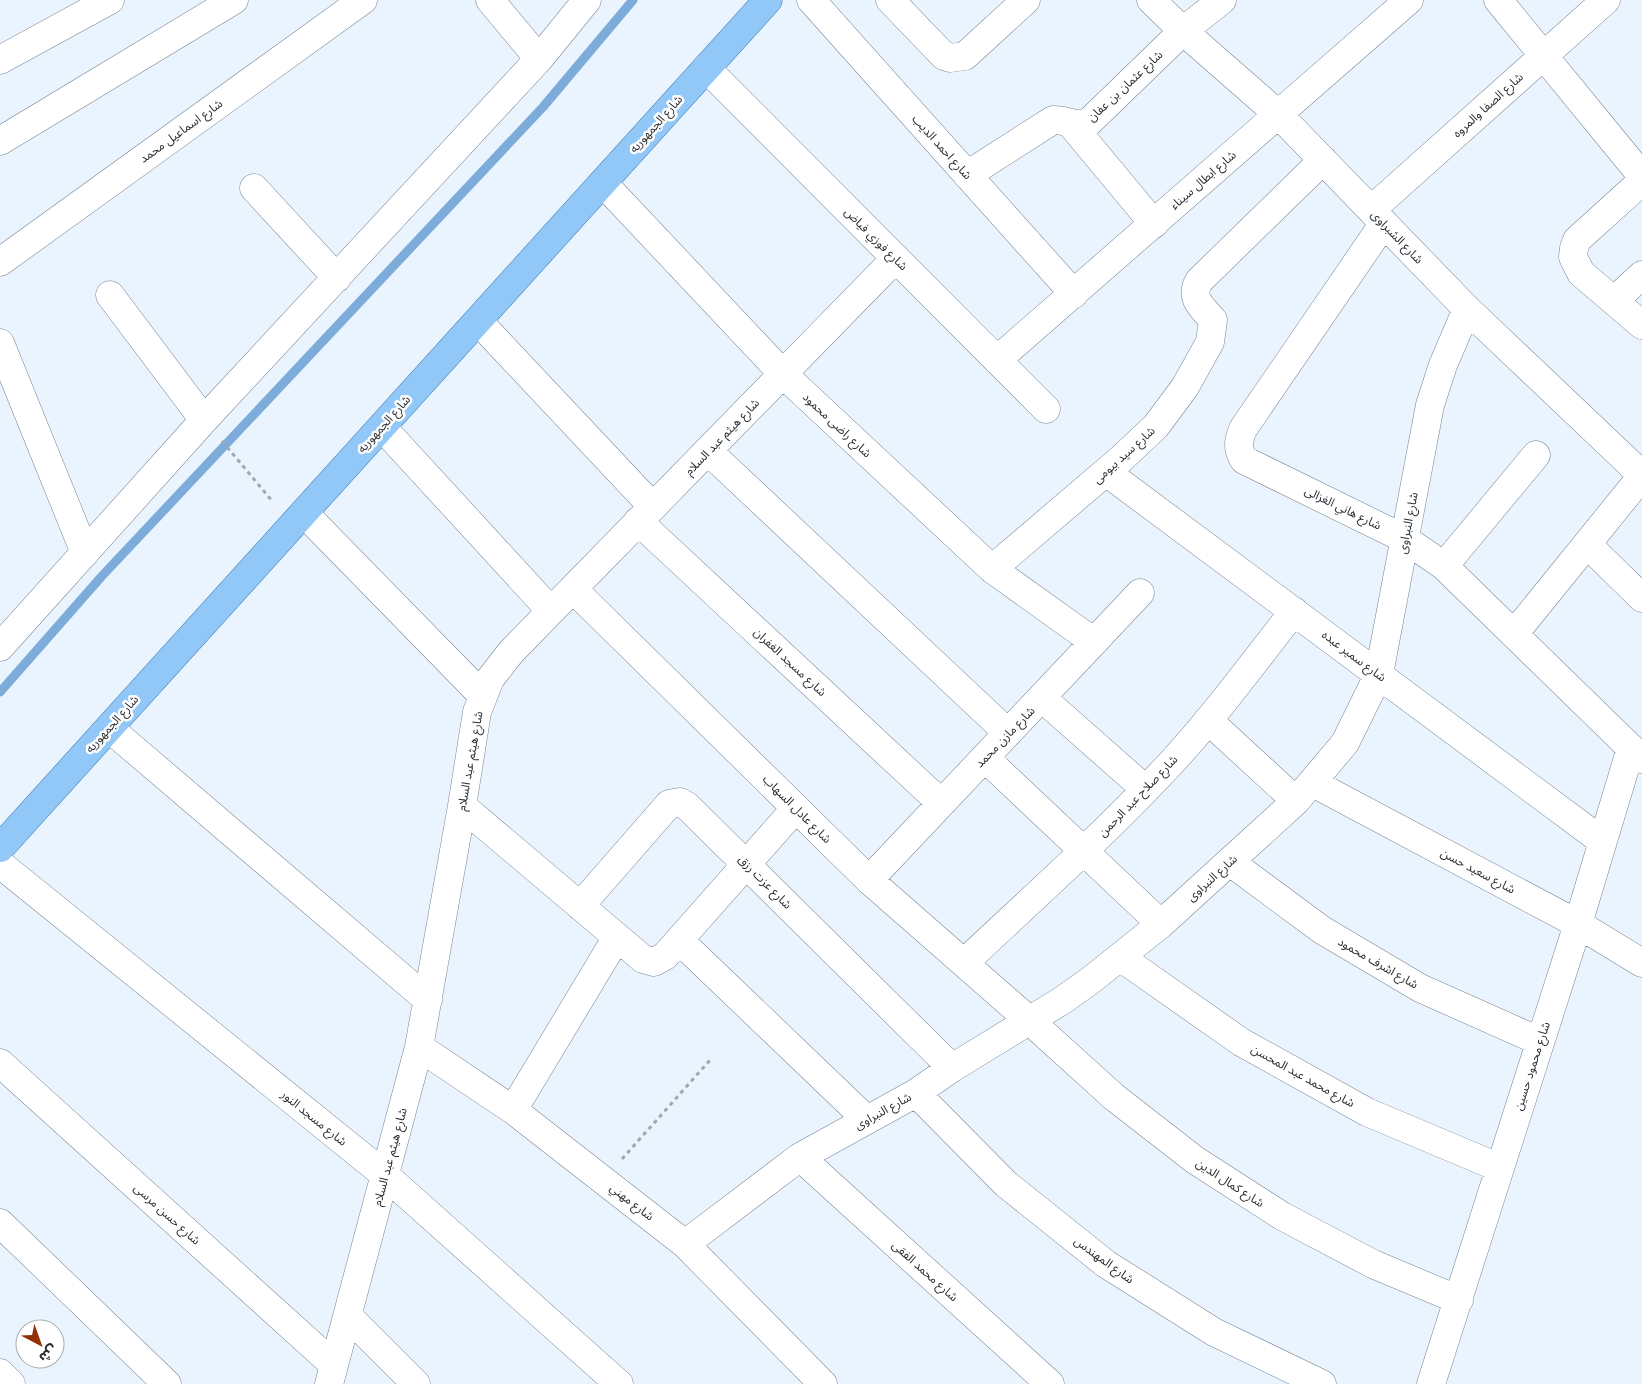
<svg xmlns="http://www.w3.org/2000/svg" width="1642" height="1384" font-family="Georgia,'Noto Sans Arabic',serif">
  <rect width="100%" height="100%" fill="#e9f4ff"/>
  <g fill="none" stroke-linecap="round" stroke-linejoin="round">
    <path stroke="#7dacda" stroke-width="9" d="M0,692L102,576L543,107L633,0"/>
    <defs>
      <path id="minor" d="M490,0L539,59
        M811,0L1074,294
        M890,0L944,56L950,58L965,56L1026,0
        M1151,0L1183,31L1279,115L1467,309L1642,475
        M1498,0L1642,176
        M0,60L110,0
        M706,68L1046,409
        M1070,123L1154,224
        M0,141L234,0
        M967,175L1053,120C1068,119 1075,129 1090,121L1183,31L1222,0
        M1642,181L1577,240L1574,248L1573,257L1581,273L1642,325
        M603,183L783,374L992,569L1094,642
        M254,188L337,278
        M1371,210L1606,0
        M1384,223L1243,429C1238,441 1237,449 1244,460L1405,539L1444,566L1642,759
        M0,262L363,0
        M110,295L204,420
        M1614,301L1642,275
        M478,321L653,507
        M0,343L85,553
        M997,360L1409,0
        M382,427L551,611
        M708,451L1008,733
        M1106,472L1602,841
        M304,513L483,696
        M638,521L941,803
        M1587,544L1642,598
        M1444,566L1536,455
        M992,569L1121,459L1156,426L1185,387L1210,342L1213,320C1202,307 1189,298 1199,281L1323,160
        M573,589L869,880L1030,1021L1114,1097L1195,1160L1282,1216L1373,1264L1459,1300
        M1514,634L1642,476
        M0,647L204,420L539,59L587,0
        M1042,698L1145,789
        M1208,720L1296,801
        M109,728L428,1000
        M985,758L1161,924
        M1313,783L1578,924L1642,963
        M462,806L643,959L654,962L665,956L796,808
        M1230,862L1322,930L1420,988L1539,1041
        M0,864L385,1175L619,1384
        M869,880L1140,593
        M580,906L669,804L680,802L687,806L952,1068
        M679,940L867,1120
        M1120,957L1241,1042L1367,1112L1500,1168
        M964,963C1034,897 1106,833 1172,762C1216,714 1254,662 1294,611
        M419,1047L513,1110L685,1244L823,1384
        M0,1063L334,1365
        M916,1093L1006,1184L1106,1264L1214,1332L1322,1384
        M513,1110L617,937
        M800,1157L1050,1384
        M0,1223L167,1384
        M685,1244L800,1157L916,1093L952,1068L1063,1000L1091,980L1161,924L1296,801L1345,743L1379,674L1430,405L1443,365L1467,309
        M348,1316L416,1384
        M0,1373L11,1384
        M329,1384L419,1047L462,806L477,712L490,679L511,652L896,258
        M1431,1384L1578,924L1631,748"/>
      <path id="major" d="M0,848L768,0"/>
    </defs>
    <use href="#minor" stroke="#788491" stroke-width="29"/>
    <use href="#major" stroke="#3d7ab0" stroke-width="29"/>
    <path stroke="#9fa8b0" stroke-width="3" stroke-dasharray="4 4" stroke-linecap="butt" d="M222,441L273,502
      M622,1159L711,1059"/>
    <use href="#minor" stroke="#fff" stroke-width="28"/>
    <use href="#major" stroke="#91c8f8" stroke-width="28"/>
  </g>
  <g text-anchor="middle" stroke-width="5" stroke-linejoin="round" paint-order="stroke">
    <g font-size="12" fill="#292e33" stroke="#fff">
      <text transform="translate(1125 86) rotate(-43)" y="4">شارع عثمان بن عفان</text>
      <text transform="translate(1488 105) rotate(-42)" y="4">شارع الصفا والمروه</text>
      <text transform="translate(656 124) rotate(-48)" y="4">شارع الجمهوريه</text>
      <text transform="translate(181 131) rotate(-36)" y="4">شارع اسماعيل محمد</text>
      <text transform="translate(942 147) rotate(48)" y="4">شارع احمد الديب</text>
      <text transform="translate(1203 180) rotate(-41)" y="4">شارع ابطال سيناء</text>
      <text transform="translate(1397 237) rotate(46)" y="4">شارع الشبراوى</text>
      <text transform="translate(876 239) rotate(45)" y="4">شارع فوزي فياض</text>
      <text transform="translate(384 424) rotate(-48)" y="4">شارع الجمهوريه</text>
      <text transform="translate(837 425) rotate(43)" y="4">شارع راضى محمود</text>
      <text transform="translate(722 437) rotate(-46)" y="4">شارع هيثم عبد السلام</text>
      <text transform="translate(1124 455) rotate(-42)" y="4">شارع سيد بيومى</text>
      <text transform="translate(1343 508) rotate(26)" y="4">شارع هاني الغزالى</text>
      <text transform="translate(1408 523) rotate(-79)" y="4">شارع النبراوى</text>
      <text transform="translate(1354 656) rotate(37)" y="4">شارع سمير عبده</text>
      <text transform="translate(790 662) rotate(43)" y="4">شارع مسجد الغفران</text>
      <text transform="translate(112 724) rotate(-48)" y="4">شارع الجمهوريه</text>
      <text transform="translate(1005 737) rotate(-46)" y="4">شارع مازن محمد</text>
      <text transform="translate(470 761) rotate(-80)" y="4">شارع هيثم عبد السلام</text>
      <text transform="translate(1138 796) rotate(-46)" y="4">شارع صلاح عبد الرحمن</text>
      <text transform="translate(797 809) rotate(45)" y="4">شارع عادل السهاب</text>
      <text transform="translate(1478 871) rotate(28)" y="4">شارع سعيد حسن</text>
      <text transform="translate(1212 878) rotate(-42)" y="4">شارع النبراوى</text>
      <text transform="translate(765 882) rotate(45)" y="4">شارع عزت رزق</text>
      <text transform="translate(1378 963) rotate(30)" y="4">شارع اشرف محمود</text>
      <text transform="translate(1532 1066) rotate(-72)" y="4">شارع محمود حسين</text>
      <text transform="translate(1303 1076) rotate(29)" y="4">شارع محمد عبد المحسن</text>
      <text transform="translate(883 1111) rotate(-29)" y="4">شارع النبراوى</text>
      <text transform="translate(314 1118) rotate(39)" y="4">شارع مسجد النور</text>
      <text transform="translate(390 1157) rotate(-75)" y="4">شارع هيثم عبد السلام</text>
      <text transform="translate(1230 1183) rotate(33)" y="4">شارع كمال الدين</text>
      <text transform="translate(632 1202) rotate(38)" y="4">شارع مهني</text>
      <text transform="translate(167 1214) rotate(42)" y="4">شارع حسن مرسى</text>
      <text transform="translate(1104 1260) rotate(36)" y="4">شارع المهندس</text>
      <text transform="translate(925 1271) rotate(42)" y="4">شارع محمد الفقى</text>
    </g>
  </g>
  <g transform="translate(40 1344) rotate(139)"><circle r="24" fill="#ffffff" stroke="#a9abad"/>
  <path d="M0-4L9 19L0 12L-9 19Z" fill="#952f06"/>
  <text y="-8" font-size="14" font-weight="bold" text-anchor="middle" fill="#292e33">ش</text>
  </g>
</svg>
